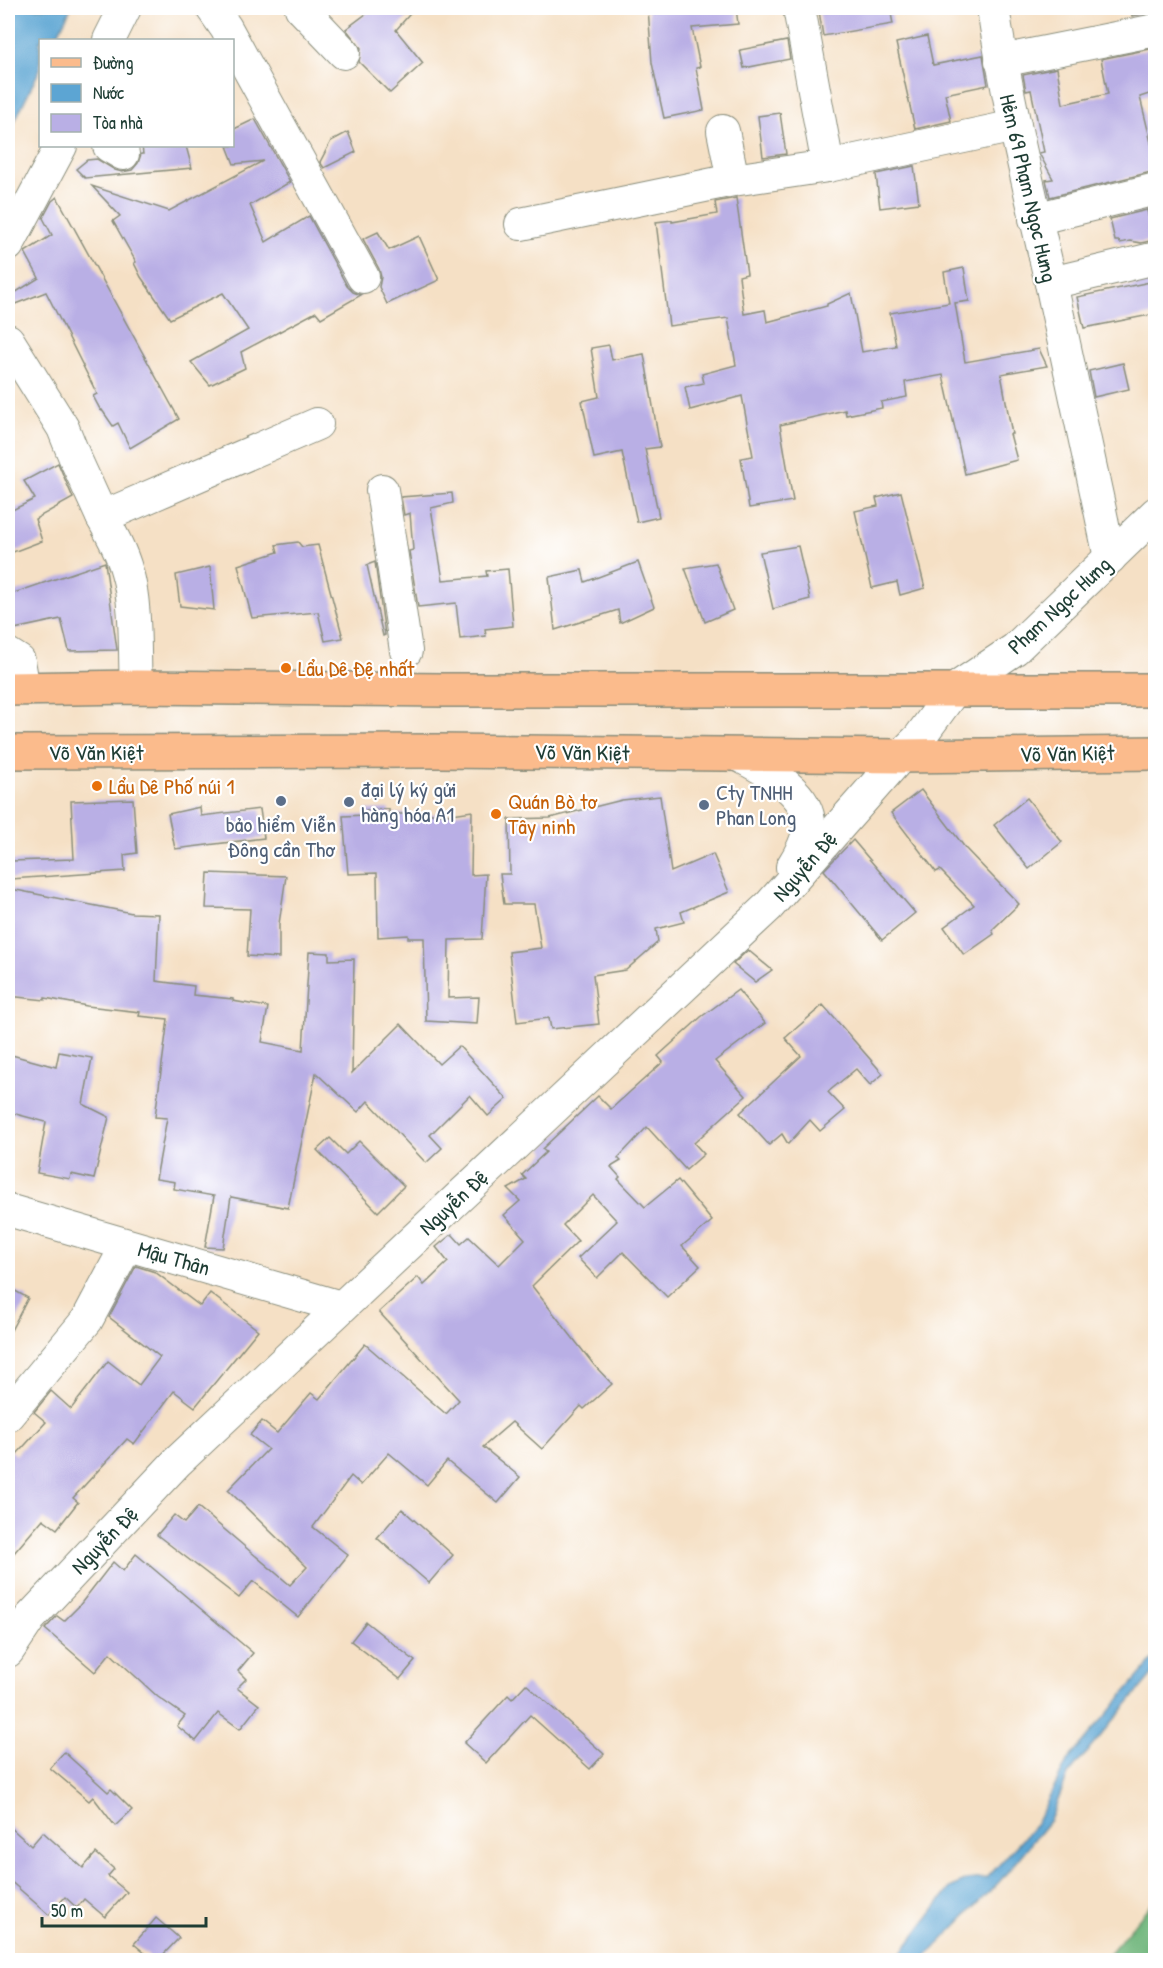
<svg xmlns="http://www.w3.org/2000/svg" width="1163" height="1968" font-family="'Patrick Hand',sans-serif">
<rect width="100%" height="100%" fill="#fff"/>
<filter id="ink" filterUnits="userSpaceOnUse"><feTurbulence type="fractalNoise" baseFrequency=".0167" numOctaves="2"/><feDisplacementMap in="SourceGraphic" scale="12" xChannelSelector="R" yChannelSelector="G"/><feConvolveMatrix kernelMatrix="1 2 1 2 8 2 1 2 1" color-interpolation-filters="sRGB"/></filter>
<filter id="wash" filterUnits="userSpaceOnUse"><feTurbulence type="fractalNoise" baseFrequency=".008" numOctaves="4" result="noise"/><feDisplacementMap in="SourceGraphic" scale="24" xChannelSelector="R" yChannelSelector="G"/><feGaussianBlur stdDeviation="1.35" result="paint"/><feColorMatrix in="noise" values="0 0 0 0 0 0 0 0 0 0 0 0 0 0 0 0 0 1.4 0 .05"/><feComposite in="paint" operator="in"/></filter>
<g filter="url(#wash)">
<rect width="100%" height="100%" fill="#f5e0c5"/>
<path fill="#6fb67c" stroke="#477a58" stroke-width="1.5" d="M1155,1899V1960H1104Z"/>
<g fill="#5ca5d3" stroke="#3e7184" stroke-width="1.5">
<path d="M8,8H71L55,40H40V69L8,135Z"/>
<path d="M1155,1657V1671L1068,1775L1050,1820L1000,1881L923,1960H896L950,1888L966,1880L987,1878L1036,1824L1068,1760Z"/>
</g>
<g id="blocks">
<g fill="#b9afe5">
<path d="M374,8H415L396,30L423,63L390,93L359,62L361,48L346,29Z"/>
<path d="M648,8H736L738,24L692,28L700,67L696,68L704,110L664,118L652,63Z"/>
<path d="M840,8H890L893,24L823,36L819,11Z"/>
<path d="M1130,8H1146L1148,13L1132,16Z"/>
<path d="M927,36L933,65L983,55L988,85L945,94L951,121L915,129L896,43Z"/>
<path d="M787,41L790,59L744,68L740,50Z"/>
<path d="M1155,48V92L1140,97L1155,159V171L1050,197L1046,180L1053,179L1040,155L1039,153L1044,152L1031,90L1026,91L1023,75L1057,68L1063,104L1108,94L1101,59Z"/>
<path d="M780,113L786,154L763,157L758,116Z"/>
<path d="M255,119L290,182L250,205L266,242L309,216L347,286L353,292L361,295L321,318L316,312L241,352L245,368L210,385L191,362L248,330L223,293L170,319L141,277L134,263L136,262L113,221L120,216L92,186L169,211L263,161L234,164L227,146H232V130Z"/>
<path d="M348,132L356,152L324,168L320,162L331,141Z"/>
<path d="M142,146H186L192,168L85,178L76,169L87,160L97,159L115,170L122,172L132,170L138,163L141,154H143Z"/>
<path d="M914,166L919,203L880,208L876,174Z"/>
<path d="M57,197L179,419L130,448L118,423L113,426L102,410L101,411L93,396L97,394L46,292L10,306L8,302V297L39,278L25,252L52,235L43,218L52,201Z"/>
<path d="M736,198L747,274L739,276L744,314L765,310L767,322L827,306V304L851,293L862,352L896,346L890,313L949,303L944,272L964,268L969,301L955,303L965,362L1039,349L1047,366L1001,374L1012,434H1010L1017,460L965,474L943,375L905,382L907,397L881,402L882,408L846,415L845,410L780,425L793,501L749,508L741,458L753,456L742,396L690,410L685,387L704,383L702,374L736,365L728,318L669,326L656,222L672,220V222L717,214L715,202Z"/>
<path d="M1147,210L1154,240L1141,243L1130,241L1120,243L1119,241H1115L1110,219Z"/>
<path d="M378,232L389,250L419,236L439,280L387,304L379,287L381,277L379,269L363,239Z"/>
<path d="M1155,281V314L1084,328L1077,297Z"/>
<path d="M609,345L612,360L644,354L660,447L645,449L659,517L637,522L622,452L594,458L582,401L599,397L591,348Z"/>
<path d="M1123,363L1129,389L1094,397L1089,371Z"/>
<path d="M58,463L73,498L35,519L42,541L8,554V512L35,499L24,481Z"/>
<path d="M901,492L925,588L900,595L897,582L872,588L855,511L878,506L876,498Z"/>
<path d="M452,493L453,503L431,508L443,580L487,576L486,571L508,569L513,626L485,629L486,636L460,639L456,603L418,607L409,551L413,550L410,513L404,515L401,497Z"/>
<path d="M298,542L302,547L318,545L343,638L325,641L318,612L252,618L238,565L278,552L276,545Z"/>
<path d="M798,546L810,599L773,609L760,552Z"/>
<path d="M105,562L117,650L69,651L61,619L14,629L8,604V595Z"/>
<path d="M375,562L385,635L383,636L367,565Z"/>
<path d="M638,562L654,607L620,623L618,610L555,630L549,577L582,570L585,582Z"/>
<path d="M716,563L733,610L705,622L685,568Z"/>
<path d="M210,567L214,610L180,606L176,575Z"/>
<path d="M921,790L966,849L1019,904L992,930L994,934L964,955L944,927L974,905L940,870L936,872L891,813Z"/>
<path d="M660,796L671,872L713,854L729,892L681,912L684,922L656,929L658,942L626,970L593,975L599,1024L551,1029L549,1018L517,1022L509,952L541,948L534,904H504L500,874H510L509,819L550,818L622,800Z"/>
<path d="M1027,798L1062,842L1029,869L994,825Z"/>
<path d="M133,799L137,853L124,855L125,871L11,879V861L74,859L71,801Z"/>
<path d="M200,807L201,816L260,809L264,838L175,849L168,814Z"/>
<path d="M389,809V814H452L472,811L471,875L486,874L482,939L449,940L448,998L479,997L477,1024L426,1021L424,938H408V935L378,937L377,873L348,874L343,816L366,815V810Z"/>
<path d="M853,840L915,913L882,940L824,870Z"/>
<path d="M208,873L286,876L279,924V958L247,956L250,909L206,908Z"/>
<path d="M11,889L132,913L159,914L156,981L194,986L193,995L233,999V1001L268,1007L262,1042L303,1050L309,952L329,953V960L354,959L352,1073L401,1024L439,1064L459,1046L507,1099L488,1116L470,1095L430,1135L442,1148L426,1163L368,1101L358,1112L316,1073L288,1208L231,1197L223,1248L205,1247L214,1196L174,1189L175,1182L156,1179L167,1118L155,1117L168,1019L139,1016L140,1012L87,1006L45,998V1000L8,996V909Z"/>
<path d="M748,950L772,970L755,982L733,964Z"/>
<path d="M738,990L765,1023L715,1061L746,1096L694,1143L704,1154L686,1170L647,1127L618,1158L621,1161L611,1167L620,1177L618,1179L645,1207L678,1180L712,1221L682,1246L700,1266L667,1297L623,1252L597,1278L578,1258L617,1221L593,1195L563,1225L578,1241L532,1286L594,1365L612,1384L584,1409L581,1406L542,1449L512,1422L483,1447L520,1477L498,1503L447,1461L427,1485L389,1453L361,1485L351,1476L313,1527L348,1555L298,1617L253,1581L239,1598L157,1535L174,1515L184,1523L198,1507L290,1585L307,1567L228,1490L268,1449L250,1435L262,1421L277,1433L311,1393L319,1399L365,1344L446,1414L459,1400L379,1312L418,1277L424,1285L448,1262L436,1247L452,1234L461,1244L469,1237L499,1265L525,1239L504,1215L520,1201L508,1189L526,1179L522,1175L546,1152L542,1149L598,1096L611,1109L663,1062L658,1056L701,1017Z"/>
<path d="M823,1005L883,1074L870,1085L856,1069L828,1092L845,1110L820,1131L810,1120L788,1144L782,1134L769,1145L740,1113L801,1056L785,1038Z"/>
<path d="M59,1052L92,1058L83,1104L109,1117L94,1179L71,1174L70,1179L37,1173L46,1122L8,1112V1054L56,1067Z"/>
<path d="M330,1138L346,1154L359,1141L404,1186L378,1212L317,1150Z"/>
<path d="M136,1266L155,1272L200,1306L210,1293L258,1330L195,1407L174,1391L134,1444L127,1439L73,1498L78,1502L57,1529L43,1519L8,1560V1448L16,1455L46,1422L34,1412L51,1391L71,1409L108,1361L139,1385L160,1357L109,1317Z"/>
<path d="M8,1287L28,1298L8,1336Z"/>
<path d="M402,1509L453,1555L429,1583L377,1538Z"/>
<path d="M136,1554L253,1653L238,1671L246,1679L237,1688L259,1705L240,1729L218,1713L196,1741L177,1726L185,1716L158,1697L110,1653L95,1672L45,1629L57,1616L64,1621L79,1606L113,1562L123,1571Z"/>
<path d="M366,1622L415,1661L400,1679L351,1641Z"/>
<path d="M526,1684L604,1754L590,1769L530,1715L486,1763L464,1743L508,1695L512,1699Z"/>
<path d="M64,1752L108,1792L111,1789L132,1810L115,1826L93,1797L89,1801L50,1768Z"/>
<path d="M8,1825L31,1846L43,1832L83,1868L96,1853L114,1869L108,1876L127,1892L105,1917L84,1899L77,1908L65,1897L49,1915L8,1879Z"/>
<path d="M156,1918L179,1938L158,1960H153L134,1944Z"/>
</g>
</g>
</g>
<g filter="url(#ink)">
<use href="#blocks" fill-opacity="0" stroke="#8a8e7c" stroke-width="1.5"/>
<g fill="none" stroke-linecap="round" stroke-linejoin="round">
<g stroke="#8a8e7c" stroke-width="34">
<g id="minor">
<path d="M212,8L226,28L363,277"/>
<path d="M301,8L344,53"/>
<path d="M799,8L828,166"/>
<path d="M993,8C1007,100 1030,191 1051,283C1071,374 1091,466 1110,558"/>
<path d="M109,40L125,8"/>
<path d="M1001,61L1156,30"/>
<path d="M723,131L733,180"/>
<path d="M109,146L123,154"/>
<path d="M1035,219L1156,189"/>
<path d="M521,224L733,180L828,166L1015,126"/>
<path d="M8,245L61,146"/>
<path d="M1051,283L1156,258"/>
<path d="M8,340L63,428L75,458L102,517"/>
<path d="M382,490L406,651"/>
<path d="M8,654L19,661L24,689"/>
<path d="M136,687C134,653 137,605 127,572C122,553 112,535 102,517L317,424"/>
<path d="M736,754C762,768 812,792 809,828C807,841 799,856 792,867"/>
<path d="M8,1210L341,1307"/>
<path d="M8,1415L87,1320L127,1245"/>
<path d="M8,1651L30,1618L177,1462L769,906L901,756L919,738L955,689L1015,649L1156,513"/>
</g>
</g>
<g stroke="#8a8e7c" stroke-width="36">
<g id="major">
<path d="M8,689L136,687L443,690H1156"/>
<path d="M8,752L437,751L901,756L1156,753"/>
</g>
</g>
<use href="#minor" stroke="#fff" stroke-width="32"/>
<use href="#major" stroke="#fbbb8c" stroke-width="33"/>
</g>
</g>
<g fill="#e8710a" stroke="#fff" stroke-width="2">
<circle cx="286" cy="668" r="6"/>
<circle cx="97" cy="786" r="6"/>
<circle cx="496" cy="814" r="6"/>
</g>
<g fill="#5c6f8a" stroke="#fff" stroke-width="2">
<circle cx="281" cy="801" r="6"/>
<circle cx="349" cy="802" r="6"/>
<circle cx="704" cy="805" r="6"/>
</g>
<g text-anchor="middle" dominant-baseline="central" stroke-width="4.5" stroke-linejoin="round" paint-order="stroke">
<g font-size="22" fill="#1f3d34" stroke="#fff">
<text transform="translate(1029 188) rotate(77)">Hẻm 69 Phạm Ngọc Hưng</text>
<text transform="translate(1059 605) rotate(-43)">Phạm Ngọc Hưng</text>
<text x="96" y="752">Võ Văn Kiệt</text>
<text transform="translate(582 752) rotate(1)">Võ Văn Kiệt</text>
<text transform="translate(1067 753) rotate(-1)">Võ Văn Kiệt</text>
<text transform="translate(804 866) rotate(-49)">Nguyễn Đệ</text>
<text transform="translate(453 1202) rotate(-43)">Nguyễn Đệ</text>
<text transform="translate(174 1258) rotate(16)">Mậu Thân</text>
<text transform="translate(104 1540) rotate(-46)">Nguyễn Đệ</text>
</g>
<g font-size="22" fill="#c56008" stroke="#fff" text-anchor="start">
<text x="298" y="668">Lẩu Dê Đệ nhất</text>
<text x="109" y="786">Lẩu Dê Phố núi 1</text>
<text x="508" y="801">Quán Bò tơ<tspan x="508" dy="25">Tây ninh</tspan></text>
</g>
<g font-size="22" fill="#4e5e75" stroke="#fff" text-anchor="start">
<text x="361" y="789">đại lý ký gửi<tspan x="361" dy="25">hàng hóa A1</tspan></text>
<text x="716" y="792">Cty TNHH<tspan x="716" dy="25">Phan Long</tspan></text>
<text x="281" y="824" text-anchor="middle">bảo hiểm Viễn<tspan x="281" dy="25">Đông cần Thơ</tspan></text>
</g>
</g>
<rect width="1163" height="1968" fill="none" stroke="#fff" stroke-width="30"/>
<rect x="39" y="39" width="195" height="108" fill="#ffffff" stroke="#a5b1ae" stroke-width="1.5"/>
<rect x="51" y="58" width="30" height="9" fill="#fbbb8c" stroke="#a5b1ae" stroke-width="1.5"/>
<text x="93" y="69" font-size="18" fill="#1f3d34">Đường</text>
<rect x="51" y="84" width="30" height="18" fill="#5ca5d3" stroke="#a5b1ae" stroke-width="1.5"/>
<text x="93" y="99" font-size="18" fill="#1f3d34">Nước</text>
<rect x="51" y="114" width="30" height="18" fill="#b9afe5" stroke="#a5b1ae" stroke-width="1.5"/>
<text x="93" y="129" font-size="18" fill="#1f3d34">Tòa nhà</text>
<path d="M42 1917v9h164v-9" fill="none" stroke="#1f3d34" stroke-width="3"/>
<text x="51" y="1917" font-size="18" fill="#1f3d34" stroke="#ffffff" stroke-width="4.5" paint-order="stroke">50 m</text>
</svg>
